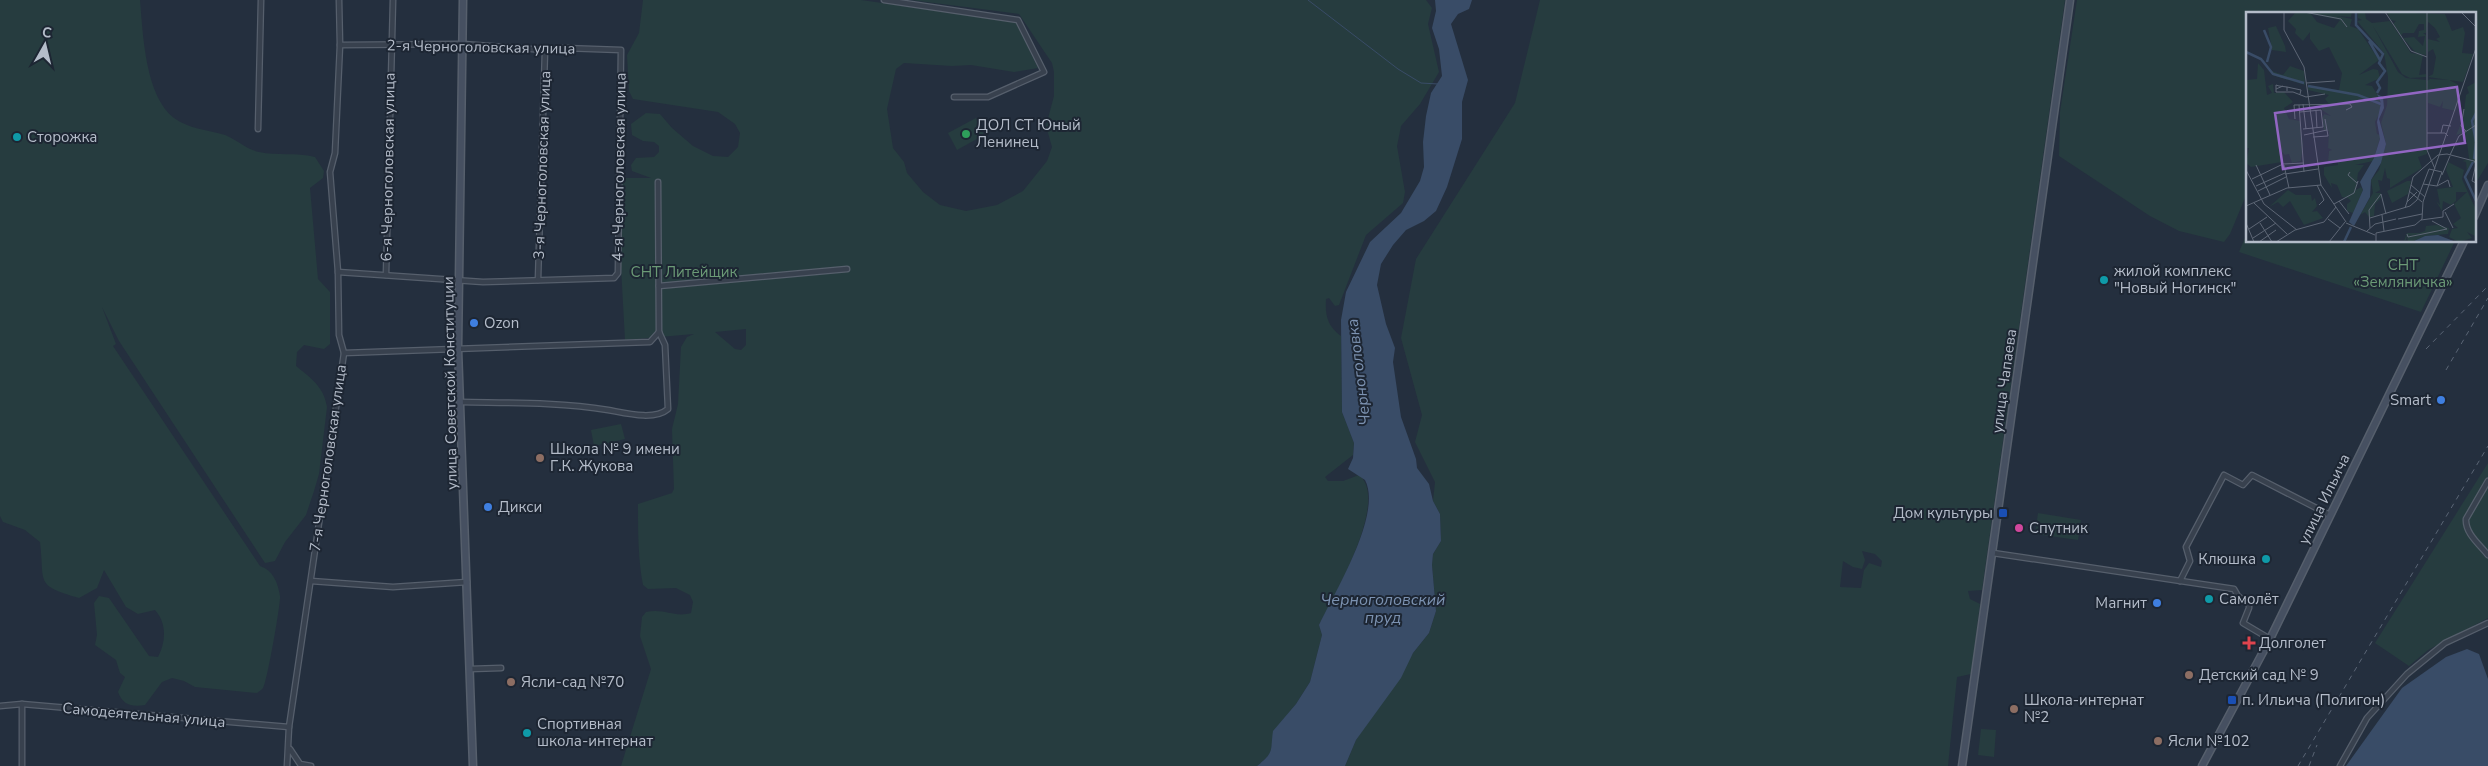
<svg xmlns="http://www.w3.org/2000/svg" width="2488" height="766" font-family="'Nunito Sans',sans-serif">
<rect width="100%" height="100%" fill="#242f3e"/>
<g fill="#263c3f" fill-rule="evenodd">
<path d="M0,0H140C143,34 145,96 174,118C189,129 208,130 225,135C236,139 247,150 259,152C277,156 296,152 315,157L324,171L323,178L310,188L318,279L330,292V344L324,349L304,345L297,352L296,366C311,378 324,387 327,407L319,474L314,491L306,515L285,542L275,561L265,563L119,341L102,307L116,344L113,346L260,566C273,570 278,583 280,596C281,602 267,683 263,688C262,690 259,691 257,693L195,687L184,681L172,678L162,682L145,705C131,707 123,705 118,692L125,677L120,673L116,660L95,645L97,635L94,603L99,596L109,598L149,656L158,657C166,642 167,623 155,610L138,614L126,607L104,570L97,588L79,598C34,585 45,583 40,542L25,530L3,522L0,516Z"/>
<path d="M643,0H861L1016,22L1038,68L1014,72L971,65L952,66L904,63L896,69L887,109L893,148L904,162L907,173L923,192L940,205L966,211L997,205L1023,191L1047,161L1052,147L1046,126L1054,96V72L1052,63L1019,14L911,0H1426L1432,8L1428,24L1439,72L1420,104L1401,126L1397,146L1405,192L1403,203L1366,235L1339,305L1335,306L1329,298L1326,299C1325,315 1327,326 1341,336L1342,412L1354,443L1353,455L1325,477L1328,481H1343L1359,475C1390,500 1334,596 1319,625L1322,635L1310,682L1296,704L1274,731C1270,751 1275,752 1257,766H621L651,669L640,636L642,617L646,612C665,608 674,618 691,613L693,602L690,595L676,588L648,589L643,585C638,559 638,531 638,504L672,493L674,489L672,429L678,404L681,347L687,337L694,334L625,340L621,267L620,178H651L632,171L631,165L636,158L654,157L659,152V146L654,142L643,141L632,135L631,124L646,113L660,114L672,128L693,146L713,156L728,157L738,147L740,133L735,124L718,112L633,99L629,91L627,55L639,33ZM746,329V345L741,350L735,349L715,332Z"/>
<path d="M1540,0H2065L1982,590L1968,591L1970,599L1980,604L1971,674L1957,677L1948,766H1345L1356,740L1413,653L1429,633L1436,611L1432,565L1433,554L1441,541L1440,514L1433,501L1435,482L1415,442L1422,415L1401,338L1416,259L1515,103ZM1862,551L1875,554L1882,561L1881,567L1869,563L1864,570L1861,588L1840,587L1843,561L1853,567L1862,569L1865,560Z"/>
<path d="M2077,0H2488V163L2474,186V14H2247V193L2230,234L2224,242L2179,231L2150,216L2059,156L2060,112Z"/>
<path d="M976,118L984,135L957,150L948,133Z"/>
<path d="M2247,233V241H2455L2421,312L2239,252Z"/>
<path d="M621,424L625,439L594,446L591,430Z"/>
<path d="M2488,463V618L2428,650L2409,666L2375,643Z"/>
<path d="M2038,513L2081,520L2078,540L2035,534Z"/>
<path d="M1981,729L1996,730L1994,757L1978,755Z"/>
</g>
<g fill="#394c67">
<path d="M1435,0H1472L1469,9L1458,14L1451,24L1468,80L1462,102V139L1447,187L1436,211L1424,221L1406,230L1393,245L1381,264L1377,285L1386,324L1395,348L1393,362L1401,417L1416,459L1417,468L1429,484L1433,501L1440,514L1441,541L1433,554L1432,565L1436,611L1429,633L1413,653L1401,678L1356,740L1345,766H1257C1275,752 1270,751 1273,731L1296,704L1310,682L1322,635L1319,625C1334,593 1383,514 1365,480L1348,469L1353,458L1354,443L1342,412L1341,320L1346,292L1370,242L1401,213L1420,181L1424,167L1423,142L1426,116L1431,93L1442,76L1439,49L1432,28L1436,11Z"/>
<path d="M2467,649L2479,654L2488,679V766H2346L2402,688L2446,657Z"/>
</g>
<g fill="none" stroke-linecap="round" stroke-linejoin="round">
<path stroke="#394c67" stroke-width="1" d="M1308,0L1398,69L1421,83L1438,84"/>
<g stroke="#565f6c" stroke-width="7">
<g id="street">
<path d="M884,0L1018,20L1044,72L988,97H954"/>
<path d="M258,129L261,0"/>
<path d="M338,272L483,282L614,278L618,273L621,50L564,48L545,50L463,44L340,45"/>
<path d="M386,275L393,0"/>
<path d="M538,280L545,50"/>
<path d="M659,286L847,269"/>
<path d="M344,353L650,342L659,332"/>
<path d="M461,402C510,403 559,402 608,410C625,413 654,421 668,409L665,345L659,332L658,182"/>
<path d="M2488,481L2466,519C2465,533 2479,544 2488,555"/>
<path d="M1993,553L2234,589L2238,596L2249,604V608L2243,623L2270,639"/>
<path d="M311,581L393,587L467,582"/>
<path d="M2180,581L2190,561L2186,547L2224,475L2243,485L2252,475L2330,515"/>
<path d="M470,669L501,668"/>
<path d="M22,704V766"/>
<path d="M0,706L22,704L289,727"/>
<path d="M290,749L300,764L311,766"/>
<path d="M287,766L289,727L344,353L339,335L338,272L330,172L335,153L340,45L339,0"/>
<path d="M2340,766L2367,718L2407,674L2445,643L2488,623"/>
</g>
</g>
<g stroke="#565f6c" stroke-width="9">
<g id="secondary">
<path d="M463,0L458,349L473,766"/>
<path d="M2474,217L2488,185"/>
<path d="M1962,766L2070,0"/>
<path d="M2202,766L2270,639L2464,241"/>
</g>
</g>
<use href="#street" stroke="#38414e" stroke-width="4.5"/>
<use href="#secondary" stroke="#465061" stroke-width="6"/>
<g stroke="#5a6575" stroke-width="1" stroke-dasharray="5 5" stroke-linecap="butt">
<path d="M2426,349L2488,286"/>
<path d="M2446,370L2488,298"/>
<path d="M2298,766L2488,446"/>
<path d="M2309,766L2317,745"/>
</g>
</g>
<circle fill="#2e9e5b" stroke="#1d2633" stroke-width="2" cx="966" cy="134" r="5"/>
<g fill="#0f9aa8" stroke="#1d2633" stroke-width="2">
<circle cx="17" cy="137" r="5"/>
<circle cx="2104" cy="280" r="5"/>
<circle cx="2266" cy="559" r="5"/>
<circle cx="2209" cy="599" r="5"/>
<circle cx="527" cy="733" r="5"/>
</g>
<g fill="#3f7fe0" stroke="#1d2633" stroke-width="2">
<circle cx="474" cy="323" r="5"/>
<circle cx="2441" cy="400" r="5"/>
<circle cx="488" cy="507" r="5"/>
<circle cx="2157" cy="603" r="5"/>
</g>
<g fill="#8d6e63" stroke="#1d2633" stroke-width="2">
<circle cx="540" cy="458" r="5"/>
<circle cx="2189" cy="675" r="5"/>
<circle cx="511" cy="682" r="5"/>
<circle cx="2014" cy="709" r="5"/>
<circle cx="2158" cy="741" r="5"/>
</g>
<g fill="#1a4fb4" stroke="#1d2633" stroke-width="2">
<rect x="1998" y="508" width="10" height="10" rx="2.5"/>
<rect x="2227" y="695" width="10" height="10" rx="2.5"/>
</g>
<circle fill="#d1479c" stroke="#1d2633" stroke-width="2" cx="2019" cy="528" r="5"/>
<path fill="#e0444e" stroke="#1d2633" stroke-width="2" d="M2246.5 635.5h5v5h5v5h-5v5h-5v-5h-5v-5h5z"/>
<g text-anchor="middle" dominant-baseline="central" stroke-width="4" stroke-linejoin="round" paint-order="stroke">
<g font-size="15" fill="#b4bcc9" stroke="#1d2633">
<text transform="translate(481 47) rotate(1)">2-я Черноголовская улица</text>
<text transform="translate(542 165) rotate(-88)">3-я Черноголовская улица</text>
<text transform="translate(388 167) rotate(-89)">6-я Черноголовская улица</text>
<text transform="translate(619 167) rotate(-89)">4-я Черноголовская улица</text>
<text transform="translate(2004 381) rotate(-82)">улица Чапаева</text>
<text transform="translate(450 383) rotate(-91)">улица Советской Конституции</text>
<text transform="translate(328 458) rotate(-82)">7-я Черноголовская улица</text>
<text transform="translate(2324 499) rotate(-64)">улица Ильича</text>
<text transform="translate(144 715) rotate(5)">Самодеятельная улица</text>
</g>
<g font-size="15" fill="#b4bcc9" stroke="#1d2633" text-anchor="start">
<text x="976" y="125">ДОЛ СТ Юный<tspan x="976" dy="17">Ленинец</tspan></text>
<text x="27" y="137">Сторожка</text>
<text x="2114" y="271">жилой комплекс<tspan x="2114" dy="17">"Новый Ногинск"</tspan></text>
<text x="484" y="323">Ozon</text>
<text x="2431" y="400" text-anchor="end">Smart</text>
<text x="550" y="449">Школа № 9 имени<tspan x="550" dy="17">Г.К. Жукова</tspan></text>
<text x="498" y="507">Дикси</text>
<text x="1993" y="513" text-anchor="end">Дом культуры</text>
<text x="2029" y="528">Спутник</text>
<text x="2256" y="559" text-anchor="end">Клюшка</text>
<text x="2219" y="599">Самолёт</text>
<text x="2147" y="603" text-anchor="end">Магнит</text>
<text x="2259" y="643">Долголет</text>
<text x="2199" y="675">Детский сад № 9</text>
<text x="521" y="682">Ясли-сад №70</text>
<text x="2024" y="700">Школа-интернат<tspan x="2024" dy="17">№2</tspan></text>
<text x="2242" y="700">п. Ильича (Полигон)</text>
<text x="537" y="724">Спортивная<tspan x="537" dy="17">школа-интернат</tspan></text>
<text x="2168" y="741">Ясли №102</text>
</g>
<g font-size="15" fill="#6b9a76" stroke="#1d2633">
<text x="2403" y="265">СНТ<tspan x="2403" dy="17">«Земляничка»</tspan></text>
<text x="684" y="272">СНТ Литейщик</text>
</g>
<g font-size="16" font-style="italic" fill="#7c92b1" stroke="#1d2633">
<text transform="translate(1359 372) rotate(-97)">Черноголовка</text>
<text x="1383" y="600">Черноголовский<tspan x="1383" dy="18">пруд</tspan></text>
</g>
</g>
<g transform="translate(2246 12)">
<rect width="230" height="230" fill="#242f3e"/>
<path d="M50,0H106L105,5L91,4L106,7L104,14L112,17L133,48L113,63L127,57L132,58L134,66L119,73L126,74L134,87V101L129,110L131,122L135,123L127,149L109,153H118L112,161L110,178L115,175L117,178L107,201L101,199V192L105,189L102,186L96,185L91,173L85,171L86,176L78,163V155L92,153V150H82L83,139L86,138L82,136L83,119H78L76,107L78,102L85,104L76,98V93L83,92L79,87L83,83L62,78V72L68,76L93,78L96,61L83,35L73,39L64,27V20L57,29L49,21L50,17L42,9ZM65,2L94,8L88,16L71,10ZM112,0H119L120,7L126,11L144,9L165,41L177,43L173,63L180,62V65L164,66L156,62L127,14L152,60L160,66L180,68L181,142L172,145L176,156L144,176V167L141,166L139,156L136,169L132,168L134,178L129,181H135V186L129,192L128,204L123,205L119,200L114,203L127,181L125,168L133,158L140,132L135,111L141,93L142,65L138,41L111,9L116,8L112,6ZM141,0L199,2L206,19L217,15L219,21L216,41L227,42L217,70L182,65L187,62L190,45L187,37L182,40V27L194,30L190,27L194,25L189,16L182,10L180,21H177L180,23V43L170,41L157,26L168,25L177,34L179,24L172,25L173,19L178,18V12H173L168,21H157L155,24L147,12L150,9L145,8ZM30,14L39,34L40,40L26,38L22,16ZM12,51L18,58L21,83L26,81L22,74L27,72L28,81L38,80L47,90L38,96L43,107L54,109L57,132L55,149L46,151L43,142L39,143L35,139L36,150L5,155L0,151L3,136H0V68L11,67ZM44,54L58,59L59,73L26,63V59L37,63ZM184,67L203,68L211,72L214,78L210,99L196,96L197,89L194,95L182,91L181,69ZM230,70V149L223,155L221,162L220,150L216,149L223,147L221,130L218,121L210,123L217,107L220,83L223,81L221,75ZM202,150L218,158L216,167L230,198L229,224L221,220L226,226L213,230L203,225L206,217L212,216L207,212L215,206L208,192L221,180H210V189L205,193L197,189L196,199L190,189L194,193L191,177L207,175L200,158ZM161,169H165L162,182L146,191L141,179ZM42,178L50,183H65L66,189L69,186L71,194L66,200L71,199L77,206L58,213L44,189L37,195L32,190L23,195ZM191,213L203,216L202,222L179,224L166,230H162L161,224L160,228L158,229L161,221H173L179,219L180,214Z" fill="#263c3f" fill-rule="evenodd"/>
<path d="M131,82L137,85L138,96L133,107L140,132L135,151L125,168L124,185L108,214L103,210L117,178L114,170L128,146L134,127L131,110L135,91ZM192,223L210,230H166L179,224Z" fill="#394c67"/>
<path fill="none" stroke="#394c67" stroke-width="2.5" d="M110,0V13L137,42L133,51L139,59L131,70L134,76L131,81M18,18L25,35L21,50M123,29L134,48M0,40L15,47L27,62L58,71M62,74L112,83L135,92M230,101L226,109L230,130M228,147L230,131M227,150L219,165L230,189M98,230L105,215"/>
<path fill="none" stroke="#5e6776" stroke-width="1" d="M38,0V18L58,55L75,173L100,210M58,0L95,7L101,15M139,0L165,39L181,45V138L189,157M215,0L230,15M181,1V45M60,71L89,69M37,74L30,77V73L33,74L41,75M30,77V80H47L60,85L79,82M41,79V75L55,78L54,82M57,92L60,117M53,93L58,160M218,97L215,114L220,119M70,99L71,116M54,100L75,98L77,115L57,117M49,107L48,93L104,92L106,95L100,98M181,121H199L202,124M195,121L197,113L205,114M58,123L81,118M67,125L82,124L79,107M204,143L213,124L230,113M230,152L226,169L230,171M10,153L24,183M38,153L43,176M0,158L18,192L51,218M104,160L102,163L111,171M39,162L72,157M196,163L204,144M6,167L37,152L58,151M71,173L78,188L73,193M165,173L179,185M10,174L39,161M191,174L202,168L204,175M12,179L40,165M163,179L176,190M135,182L140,202M93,189L103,202M161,190L167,165L192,143L201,142L228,149L230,152M8,191L41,222M88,192L108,181L112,169M0,194L41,176L75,173M159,196L161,190L171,180M199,200L207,216M136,203L138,219M124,206L164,194L171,188L183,157L196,160L191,174L177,172M82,207L94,216M152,207L176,202M175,208L197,205V199L208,192M0,211L8,230M14,211L26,230M100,211L129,223M124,216L123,198L135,182M3,217L21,205M121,219L129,212L150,207M161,222L162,225L201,217L186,209M7,226L30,211M13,230L30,218M30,230L49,218L78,210L90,195M83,230L99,210M130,230V221L169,213L176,207L177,190L230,36"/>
<path fill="#9266c3" fill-opacity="0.15" stroke="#9266c3" stroke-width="2.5" d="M211,75L219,131L37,157L29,101Z"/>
<rect width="230" height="230" fill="none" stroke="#b4bcc9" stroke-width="2.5"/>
</g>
<g transform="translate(45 45) rotate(8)" stroke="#1d2633" stroke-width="4" paint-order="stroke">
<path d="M0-4L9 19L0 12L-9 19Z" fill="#b4bcc9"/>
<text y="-8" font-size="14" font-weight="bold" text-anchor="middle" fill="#b4bcc9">С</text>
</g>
</svg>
